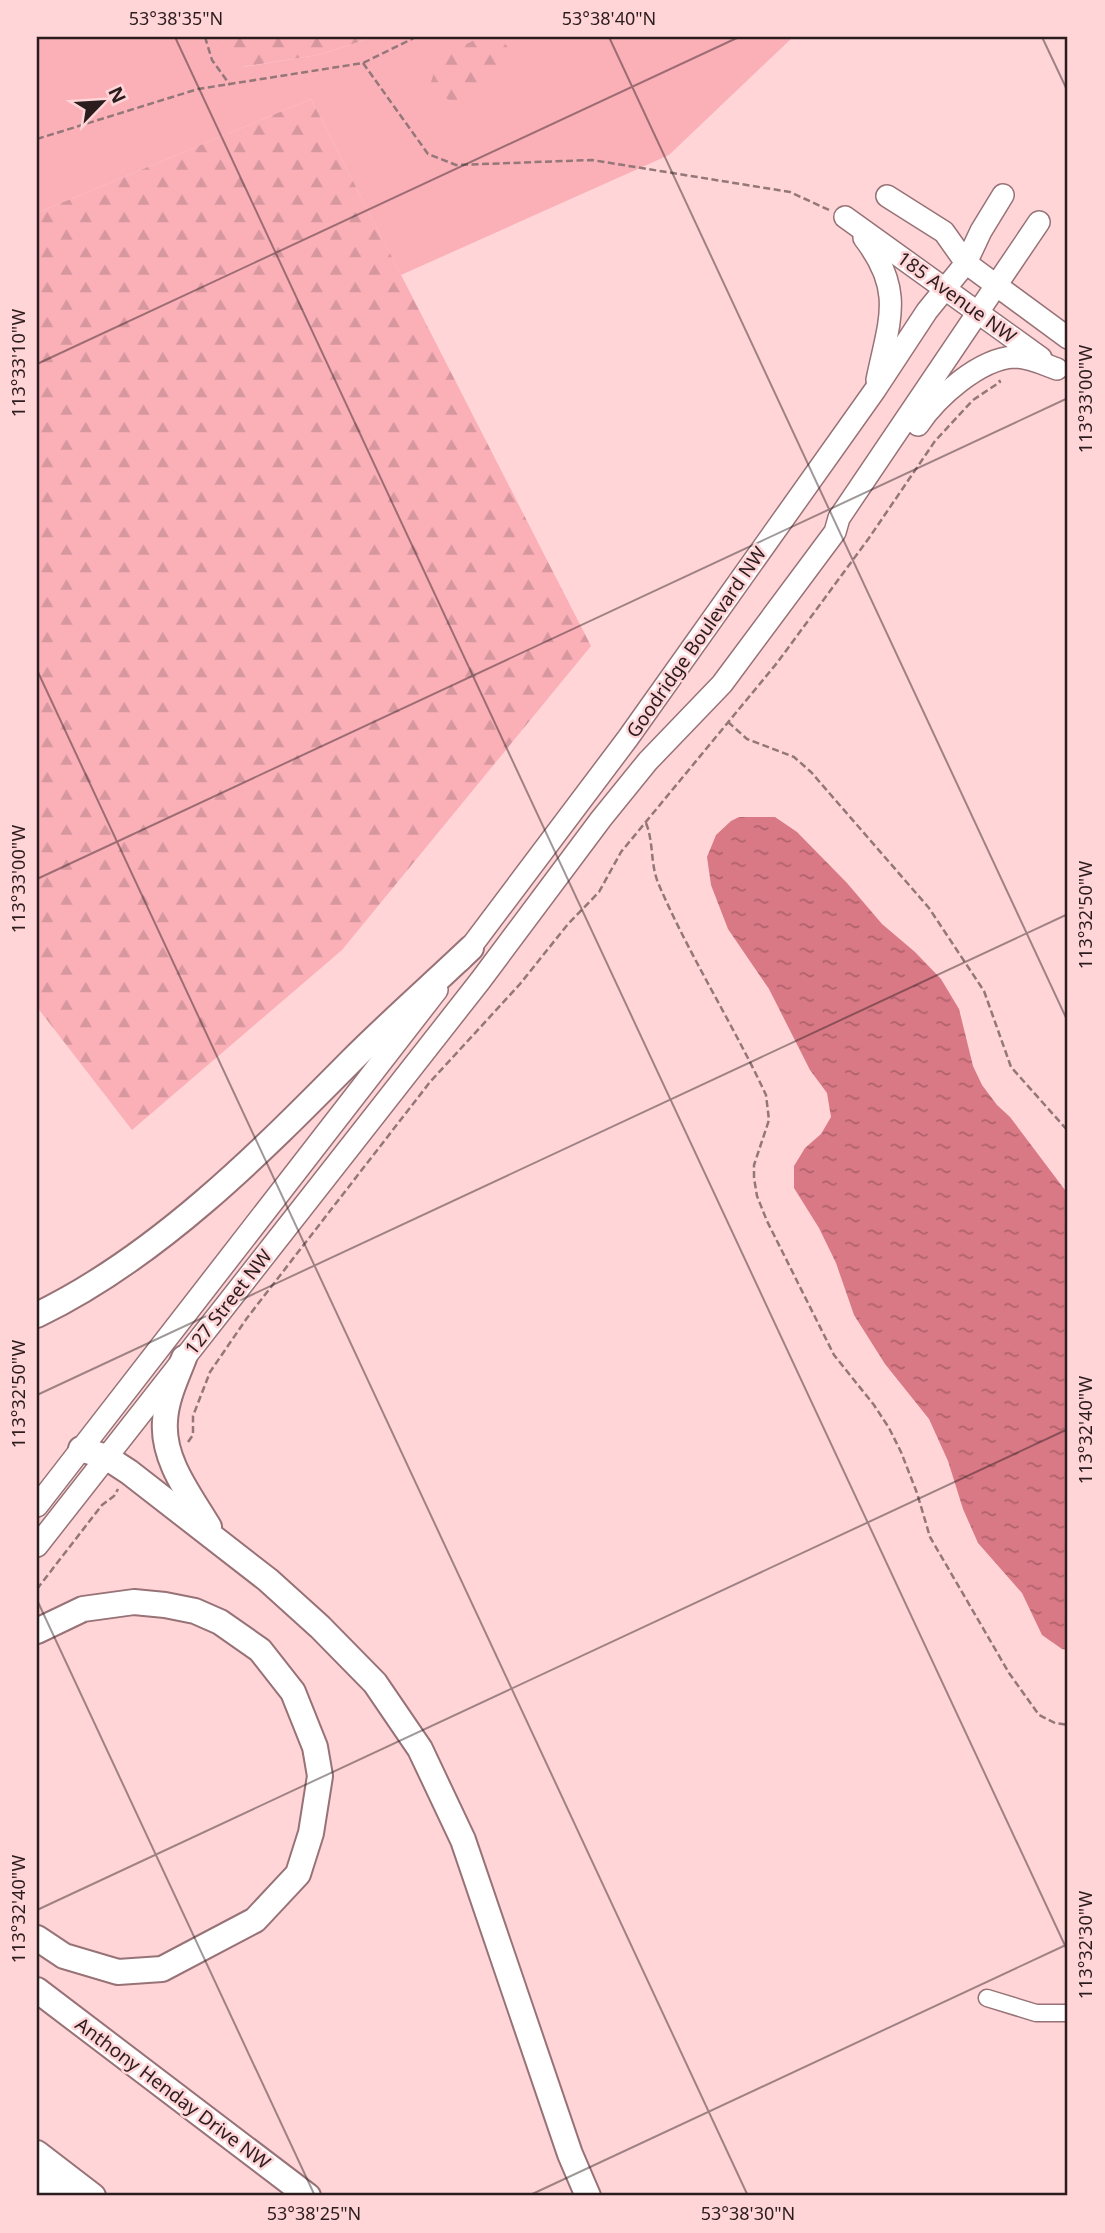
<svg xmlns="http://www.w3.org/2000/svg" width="1105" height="2233" font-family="'Noto Sans',sans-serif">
<defs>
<pattern id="forest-firs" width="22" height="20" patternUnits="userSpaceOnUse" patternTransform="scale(1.75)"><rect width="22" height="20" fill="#fbb0b8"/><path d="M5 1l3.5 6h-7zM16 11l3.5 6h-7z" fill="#d7979e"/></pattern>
<pattern id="water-ripples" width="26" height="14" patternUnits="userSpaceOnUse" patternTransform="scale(1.75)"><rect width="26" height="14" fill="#d97985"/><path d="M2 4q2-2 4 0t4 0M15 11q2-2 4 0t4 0" fill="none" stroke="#b0626c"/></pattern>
</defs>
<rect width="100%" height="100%" fill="#ffd5d8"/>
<path fill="#fbb0b8" d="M37,37H220L243,67L318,55L374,37H793L669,155L401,275L311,99L37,213Z"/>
<g fill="url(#forest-firs)">
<path d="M220,37H374L318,55L242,67Z"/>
<path d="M479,38L502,39L513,55L486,80L452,103L430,85L439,57Z"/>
<path d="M311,99L591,646L342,950L132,1130L37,1007V213Z"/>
</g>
<path fill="url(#water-ripples)" d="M739,817H775L797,832L847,883L882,924L915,952L941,979L959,1009L973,1066L982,1085L997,1105L1010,1117L1068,1194V1650L1062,1649L1042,1635L1022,1593L978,1543L963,1509L948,1461L929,1419L885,1364L854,1315L836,1263L819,1228L794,1188V1166L805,1148L821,1134L831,1117L827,1093L810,1070L769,989L728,929L711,885L707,857L716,835L731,821Z"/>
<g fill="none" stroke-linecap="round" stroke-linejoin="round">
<g stroke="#977276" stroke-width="19">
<path id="minor" d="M987,1998L1036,2013H1068"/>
</g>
<g stroke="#977276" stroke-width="24">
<g id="major">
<path d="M887,196L944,232L966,263L1068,338"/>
<path d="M845,217L1041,358"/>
<path d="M864,238C905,291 889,321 877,380"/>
<path d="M918,425C937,397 979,359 1014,357C1029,357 1043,364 1057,369"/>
<path d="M461,960L628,738L875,390L927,311L966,263L981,231L1003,195"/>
<path d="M37,1506L437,990"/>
<path d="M37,1546L480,981L601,819L648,761L722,684L835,532L839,518L1039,222"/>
</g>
</g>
<g stroke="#977276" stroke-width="28">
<g id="highway">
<path d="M37,1315C157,1257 258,1155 351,1061C390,1022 431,986 471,948"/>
<path d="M184,1358C176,1379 166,1399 165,1421C162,1460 190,1495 209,1527"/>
<path d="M81,1449L106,1457L129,1472L268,1580L320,1627L375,1683L420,1749L463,1840L570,2154L588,2196"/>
<path d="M37,1631L83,1609L134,1602L165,1605L195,1611L220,1622L260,1650L293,1692L315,1747L320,1776L311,1833L298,1874L255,1920L162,1969L118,1972L64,1956L37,1938"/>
<path d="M37,1990L308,2196"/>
<path d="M37,2153L93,2196"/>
<path d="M37,2178L62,2196"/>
</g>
</g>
<g stroke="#937779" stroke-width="2.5" stroke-dasharray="7 3.5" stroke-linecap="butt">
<path d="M205,37L212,60L230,85"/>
<path d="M363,63L428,154L456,165L592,160L790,192L829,210"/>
<path d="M37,139L198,89L363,63L416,37"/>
<path d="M728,722L747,739L794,757L811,772L929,908L984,991L1011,1067L1068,1131"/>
<path d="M646,823C654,843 650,865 659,885C690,957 733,1024 766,1095L769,1120L754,1165V1178L757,1196L767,1221L834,1355L874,1405L889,1428L901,1452L917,1493L930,1537L1009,1673L1039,1715L1055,1723L1068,1725"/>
<path d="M188,1442L193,1435V1416L210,1372L247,1318L430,1082L520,984L568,924L599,892L621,852L777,663L869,538L935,441L973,400L1000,382L999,380"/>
<path d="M37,1589L102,1505L114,1496L118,1489"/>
</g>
<use href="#minor" stroke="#fff" stroke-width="16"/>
<use href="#major" stroke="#fff" stroke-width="21"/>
<use href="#highway" stroke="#fff" stroke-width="24"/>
</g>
<path fill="none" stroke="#2b1c1e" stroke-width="2" stroke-opacity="0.45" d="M175,37L1068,1952M609,37L1068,1022M1042,37L1068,92M37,364L739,37M37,670L748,2196M37,879L1068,398M37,1395L1068,914M37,1600L315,2196M37,1910L1068,1429M528,2196L1068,1944"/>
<g text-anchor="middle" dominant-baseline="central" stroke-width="5" stroke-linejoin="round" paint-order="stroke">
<g font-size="19" fill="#2b1c1e" stroke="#ffd5d8">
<text transform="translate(957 297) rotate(36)">185 Avenue NW</text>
<text transform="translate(696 642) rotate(-55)">Goodridge Boulevard NW</text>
<text transform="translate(228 1302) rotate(-52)">127 Street NW</text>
<text transform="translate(173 2093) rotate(37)">Anthony Henday Drive NW</text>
</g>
</g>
<rect width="1105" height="2233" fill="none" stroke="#ffd5d8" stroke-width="77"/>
<g transform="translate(102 102) rotate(65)" stroke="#ffd5d8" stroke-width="5" paint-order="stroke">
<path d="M0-5L12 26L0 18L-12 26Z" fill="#2b1c1e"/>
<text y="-10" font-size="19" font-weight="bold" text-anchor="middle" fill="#2b1c1e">N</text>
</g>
<rect x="38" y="38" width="1028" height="2156" fill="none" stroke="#2b1c1e" stroke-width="2.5"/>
<g font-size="18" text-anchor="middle" fill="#2b1c1e">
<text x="176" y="25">53°38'35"N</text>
<text x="609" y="25">53°38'40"N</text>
<text transform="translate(19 363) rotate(-90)" y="6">113°33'10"W</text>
<text transform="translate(1086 399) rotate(-90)" y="6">113°33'00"W</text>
<text transform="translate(19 879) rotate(-90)" y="6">113°33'00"W</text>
<text transform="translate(1086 915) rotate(-90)" y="6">113°32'50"W</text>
<text transform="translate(19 1394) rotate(-90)" y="6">113°32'50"W</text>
<text transform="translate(1086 1430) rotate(-90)" y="6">113°32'40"W</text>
<text transform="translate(19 1909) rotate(-90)" y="6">113°32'40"W</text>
<text transform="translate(1086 1945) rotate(-90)" y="6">113°32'30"W</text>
<text x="314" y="2220">53°38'25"N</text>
<text x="748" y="2220">53°38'30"N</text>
</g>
</svg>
